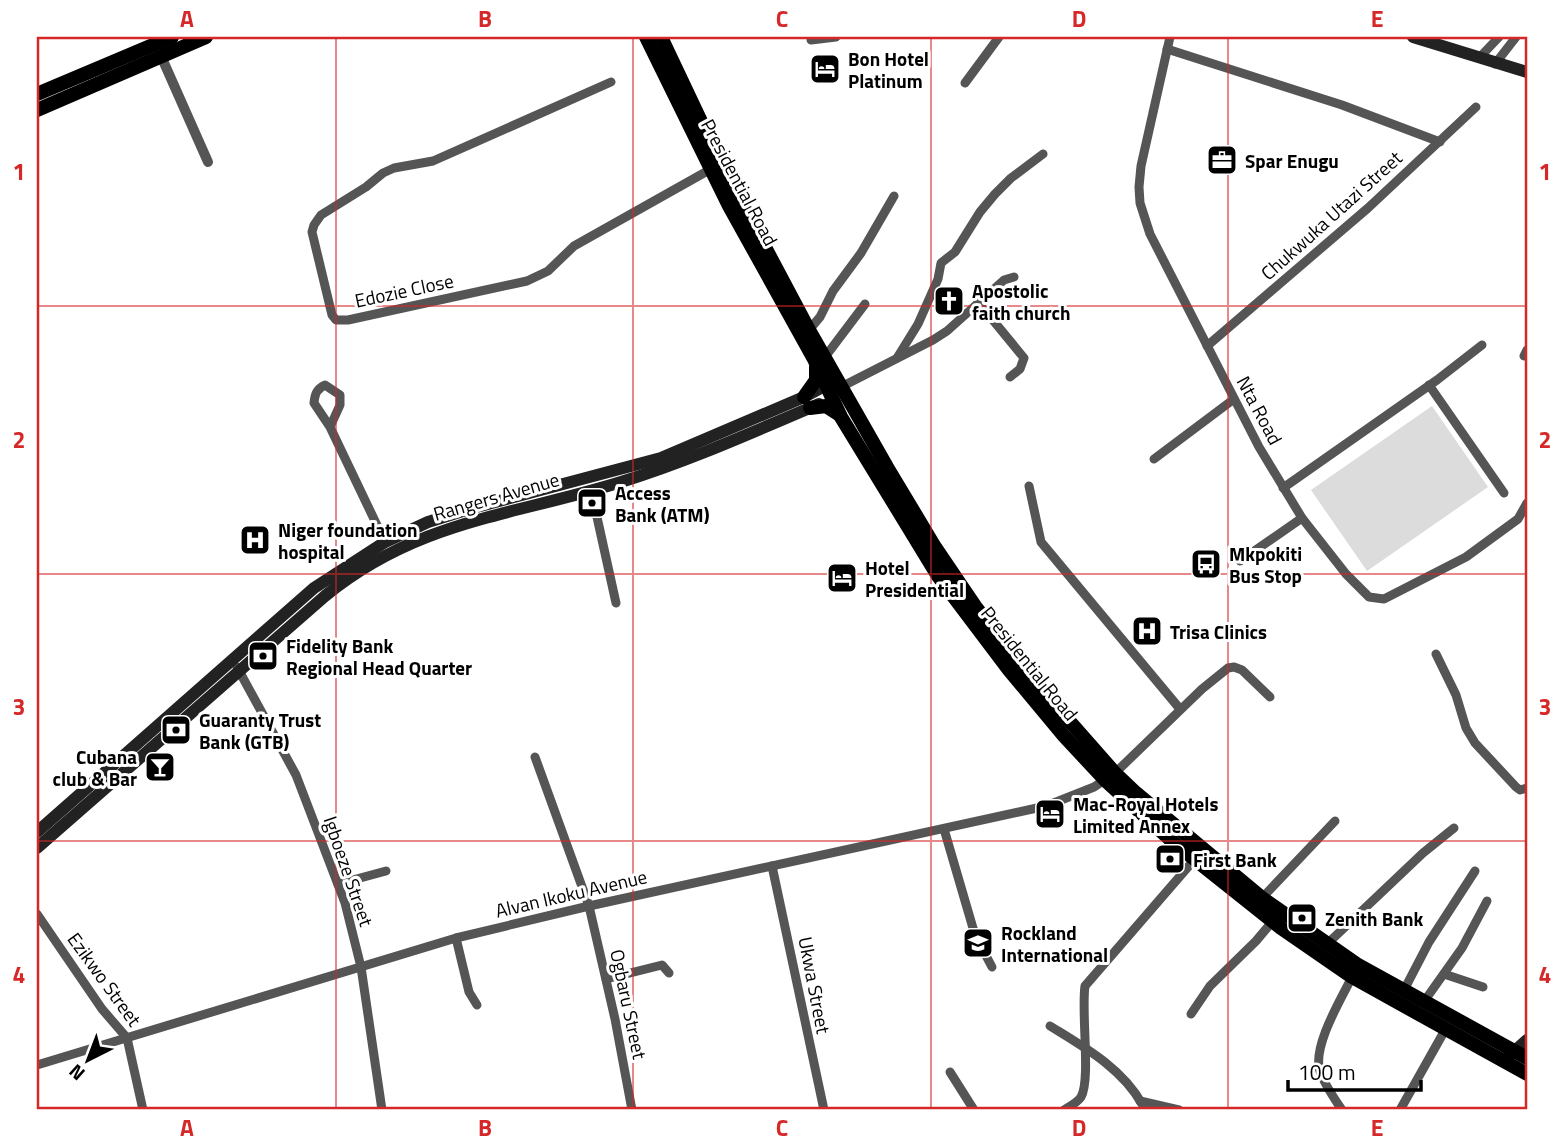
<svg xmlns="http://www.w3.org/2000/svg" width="1564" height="1147" font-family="'Titillium Web',sans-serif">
<rect width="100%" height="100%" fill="#fff"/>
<path fill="#dcdcdc" d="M1432,406L1488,487L1367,571L1311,490Z"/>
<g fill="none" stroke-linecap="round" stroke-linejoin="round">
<g stroke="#555" stroke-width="9">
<path d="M1170,37L1141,166L1139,187L1140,203L1150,234L1259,447L1302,518L1346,574L1369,597L1384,599L1466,557L1518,519L1527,503"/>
<path d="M811,40L836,37"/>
<path d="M1167,49L1342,105L1440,142"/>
<path d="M1479,58L1499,37"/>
<path d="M1495,64L1516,37"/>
<path d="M611,82L433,161L394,168L383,173L366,187L321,215L314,225L312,232L332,315L336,320H348L527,281L548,271L574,246L711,169"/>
<path d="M965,83L999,37"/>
<path d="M978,302L1024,358L1020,369L1010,377"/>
<path d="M809,330L820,317L833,291L861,253L894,196"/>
<path d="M1207,346L1368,208L1476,107"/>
<path d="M1524,356L1527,350"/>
<path d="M825,357L865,304"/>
<path d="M897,358L918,324L938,279L941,263L955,252L980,212L995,194L1011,178L1043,154"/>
<path d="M1429,385L1504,493"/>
<path d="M841,387L933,340L947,331L1004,280L1014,277"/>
<path d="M330,427L340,405V395L325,385C317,389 315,393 314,403L330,427L385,542"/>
<path d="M1154,459L1234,399"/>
<path d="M1029,486L1041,542L1180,709"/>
<path d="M1283,488L1437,380L1482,345"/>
<path d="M591,490L616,603"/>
<path d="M1240,561L1302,518"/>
<path d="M1436,654L1456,695L1466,728L1475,743L1516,787L1520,790L1527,788"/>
<path d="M237,667L296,775L345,903L361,967L382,1110"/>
<path d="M535,757L589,906L615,1019L632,1110"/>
<path d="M944,829L975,935L992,967"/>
<path d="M772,866L824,1110"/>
<path d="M338,884L386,871"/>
<path d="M1262,898L1335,821"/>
<path d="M37,914L102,1009L127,1038L143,1110"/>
<path d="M456,938L469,992L477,1005"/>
<path d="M1326,945L1423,853L1454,828"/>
<path d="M1444,974L1483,987"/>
<path d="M606,979L662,965L669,973"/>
<path d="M1403,992L1429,942L1475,871"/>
<path d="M1423,1003L1462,948L1487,901"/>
<path d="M1191,1014L1210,986L1256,941L1272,922"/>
<path d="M1050,1026C1084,1047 1122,1068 1142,1104"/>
<path d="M37,1065L456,938L589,906L1046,806L1094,787L1115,773L1202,689L1228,668L1234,667L1242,670L1270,697"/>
<path d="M950,1072L974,1110"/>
<path d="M1140,1101L1179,1110"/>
<path d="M1064,1110C1070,1106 1077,1103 1081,1097C1091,1080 1081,1012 1085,986L1194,860"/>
<path d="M1342,1110C1334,1098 1324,1084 1320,1071C1312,1047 1341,999 1352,977"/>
<path d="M1400,1110L1445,1030"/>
</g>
<path stroke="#555" stroke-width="10" d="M161,56L208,162"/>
<g stroke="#222" stroke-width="12">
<path d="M1413,37L1527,72"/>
<path d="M37,832L314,588L385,542L428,522L469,509L661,458L804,397L834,381"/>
<path d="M37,848L325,596C418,520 512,516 621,482C689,461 753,432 819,404"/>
<path d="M1509,1056L1527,1040"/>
</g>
<g stroke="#000" stroke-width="14">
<path d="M646,37L728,204L814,359L841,417L938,576L1009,670L1064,736L1105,780L1173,842L1281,928L1352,977L1527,1074"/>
<path d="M661,37L724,170L809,330L887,467L935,547L975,606L1042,690L1115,773L1136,793L1262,898L1358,965L1527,1058"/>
<path d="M37,94L172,37"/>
<path d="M37,110L206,37"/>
<path d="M804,397L816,380V367"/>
<path d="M810,408L826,406L840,415"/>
</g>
</g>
<path fill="none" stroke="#d62828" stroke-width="2" stroke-opacity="0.55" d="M336,37V1110M633,37V1110M931,37V1110M1228,37V1110M37,306H1527M37,574H1527M37,841H1527"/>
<defs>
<g id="hotel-square" transform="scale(1.575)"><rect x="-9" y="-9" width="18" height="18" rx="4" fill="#000" stroke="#fff"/><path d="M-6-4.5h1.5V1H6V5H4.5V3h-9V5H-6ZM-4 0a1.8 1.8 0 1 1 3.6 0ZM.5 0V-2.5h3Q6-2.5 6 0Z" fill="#fff"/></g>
<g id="office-square" transform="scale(1.575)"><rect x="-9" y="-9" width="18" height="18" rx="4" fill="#000" stroke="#fff"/><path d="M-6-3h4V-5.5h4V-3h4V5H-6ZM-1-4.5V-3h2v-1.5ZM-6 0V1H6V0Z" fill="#fff"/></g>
<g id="church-square" transform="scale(1.575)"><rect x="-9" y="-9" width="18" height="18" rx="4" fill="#000" stroke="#fff"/><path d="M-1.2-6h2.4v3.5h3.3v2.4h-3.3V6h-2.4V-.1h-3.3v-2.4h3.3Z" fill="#fff"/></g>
<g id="bank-square" transform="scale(1.575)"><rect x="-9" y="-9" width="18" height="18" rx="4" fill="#000" stroke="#fff"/><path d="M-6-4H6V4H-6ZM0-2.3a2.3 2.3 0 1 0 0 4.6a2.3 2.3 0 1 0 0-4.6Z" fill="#fff"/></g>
<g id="hospital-square" transform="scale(1.575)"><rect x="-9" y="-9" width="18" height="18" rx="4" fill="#000" stroke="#fff"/><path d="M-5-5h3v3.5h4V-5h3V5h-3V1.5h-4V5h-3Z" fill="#fff"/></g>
<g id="bus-square" transform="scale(1.575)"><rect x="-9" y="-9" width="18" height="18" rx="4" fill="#000" stroke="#fff"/><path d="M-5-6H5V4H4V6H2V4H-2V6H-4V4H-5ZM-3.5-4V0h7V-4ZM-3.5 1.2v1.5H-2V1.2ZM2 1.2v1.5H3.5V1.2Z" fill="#fff"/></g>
<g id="bar-square" transform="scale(1.575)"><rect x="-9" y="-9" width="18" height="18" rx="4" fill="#000" stroke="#fff"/><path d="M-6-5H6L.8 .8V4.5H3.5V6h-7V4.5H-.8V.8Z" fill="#fff"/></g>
<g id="university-square" transform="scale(1.575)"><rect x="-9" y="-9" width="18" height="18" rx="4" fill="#000" stroke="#fff"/><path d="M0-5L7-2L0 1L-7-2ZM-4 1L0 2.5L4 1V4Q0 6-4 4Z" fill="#fff"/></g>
</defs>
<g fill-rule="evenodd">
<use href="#hotel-square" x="825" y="69"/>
<use href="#office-square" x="1222" y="160"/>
<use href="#church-square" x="949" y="301"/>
<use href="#bank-square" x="592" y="503"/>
<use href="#hospital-square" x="255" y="540"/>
<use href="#bus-square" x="1206" y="564"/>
<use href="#hotel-square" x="842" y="578"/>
<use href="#hospital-square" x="1147" y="631"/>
<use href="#bank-square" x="263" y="656"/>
<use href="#bank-square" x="176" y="730"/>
<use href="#bar-square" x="160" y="767"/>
<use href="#hotel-square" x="1050" y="814"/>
<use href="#bank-square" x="1170" y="859"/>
<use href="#bank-square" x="1302" y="918"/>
<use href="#university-square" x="978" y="943"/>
</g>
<g text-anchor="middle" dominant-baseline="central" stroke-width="6" stroke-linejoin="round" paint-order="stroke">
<g font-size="19" font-weight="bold" fill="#000" stroke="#fff" text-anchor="start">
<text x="848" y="58">Bon Hotel<tspan x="848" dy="22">Platinum</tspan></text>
<text x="1245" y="160">Spar Enugu</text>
<text x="972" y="290">Apostolic<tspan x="972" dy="22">faith church</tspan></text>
<text x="615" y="492">Access<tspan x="615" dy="22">Bank (ATM)</tspan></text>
<text x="278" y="529">Niger foundation<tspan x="278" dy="22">hospital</tspan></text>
<text x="1229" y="553">Mkpokiti<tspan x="1229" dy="22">Bus Stop</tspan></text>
<text x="865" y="567">Hotel<tspan x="865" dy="22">Presidential</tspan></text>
<text x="1170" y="631">Trisa Clinics</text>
<text x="286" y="645">Fidelity Bank<tspan x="286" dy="22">Regional Head Quarter</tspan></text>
<text x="199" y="719">Guaranty Trust<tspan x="199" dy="22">Bank (GTB)</tspan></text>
<text x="137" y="756" text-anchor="end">Cubana<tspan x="137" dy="22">club &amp; Bar</tspan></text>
<text x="1073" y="803">Mac-Royal Hotels<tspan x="1073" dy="22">Limited Annex</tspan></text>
<text x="1193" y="859">First Bank</text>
<text x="1325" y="918">Zenith Bank</text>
<text x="1001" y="932">Rockland<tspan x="1001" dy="22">International</tspan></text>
</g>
<g font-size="19" fill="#000" stroke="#fff">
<text transform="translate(740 182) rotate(62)">Presidential Road</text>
<text transform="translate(1331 215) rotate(-42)">Chukwuka Utazi Street</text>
<text transform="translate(404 290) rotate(-12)">Edozie Close</text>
<text transform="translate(1260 410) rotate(62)">Nta Road</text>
<text transform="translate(496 496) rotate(-16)">Rangers Avenue</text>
<text transform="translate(1030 663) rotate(51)">Presidential Road</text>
<text transform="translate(349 871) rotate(71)">Igboeze Street</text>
<text transform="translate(571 893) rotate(-13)">Alvan Ikoku Avenue</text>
<text transform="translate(105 979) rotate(54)">Ezikwo Street</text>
<text transform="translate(815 985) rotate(79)">Ukwa Street</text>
<text transform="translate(629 1004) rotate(78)">Ogbaru Street</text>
</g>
</g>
<rect width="1564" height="1147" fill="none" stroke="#ffffff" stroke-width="77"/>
<g transform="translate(88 1060) rotate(222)" stroke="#ffffff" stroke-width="5" paint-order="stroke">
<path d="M0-5L12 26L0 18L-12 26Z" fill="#000000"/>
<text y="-10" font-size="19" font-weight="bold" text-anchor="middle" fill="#000000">N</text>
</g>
<path d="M1288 1080v10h133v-10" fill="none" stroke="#000000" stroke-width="3.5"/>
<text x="1298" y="1080" font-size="21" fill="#000000" stroke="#ffffff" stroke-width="5" paint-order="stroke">100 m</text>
<rect x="38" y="38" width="1488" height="1070" fill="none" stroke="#d62828" stroke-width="2.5"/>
<g font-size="23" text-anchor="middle" font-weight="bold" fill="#d62828">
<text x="187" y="27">A</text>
<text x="485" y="27">B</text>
<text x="782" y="27">C</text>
<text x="1079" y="27">D</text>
<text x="1377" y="27">E</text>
<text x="19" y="180">1</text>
<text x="1545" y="180">1</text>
<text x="19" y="448">2</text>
<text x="1545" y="448">2</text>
<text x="19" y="715">3</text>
<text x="1545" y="715">3</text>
<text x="19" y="983">4</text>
<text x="1545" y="983">4</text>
<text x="187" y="1136">A</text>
<text x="485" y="1136">B</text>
<text x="782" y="1136">C</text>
<text x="1079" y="1136">D</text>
<text x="1377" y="1136">E</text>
</g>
</svg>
